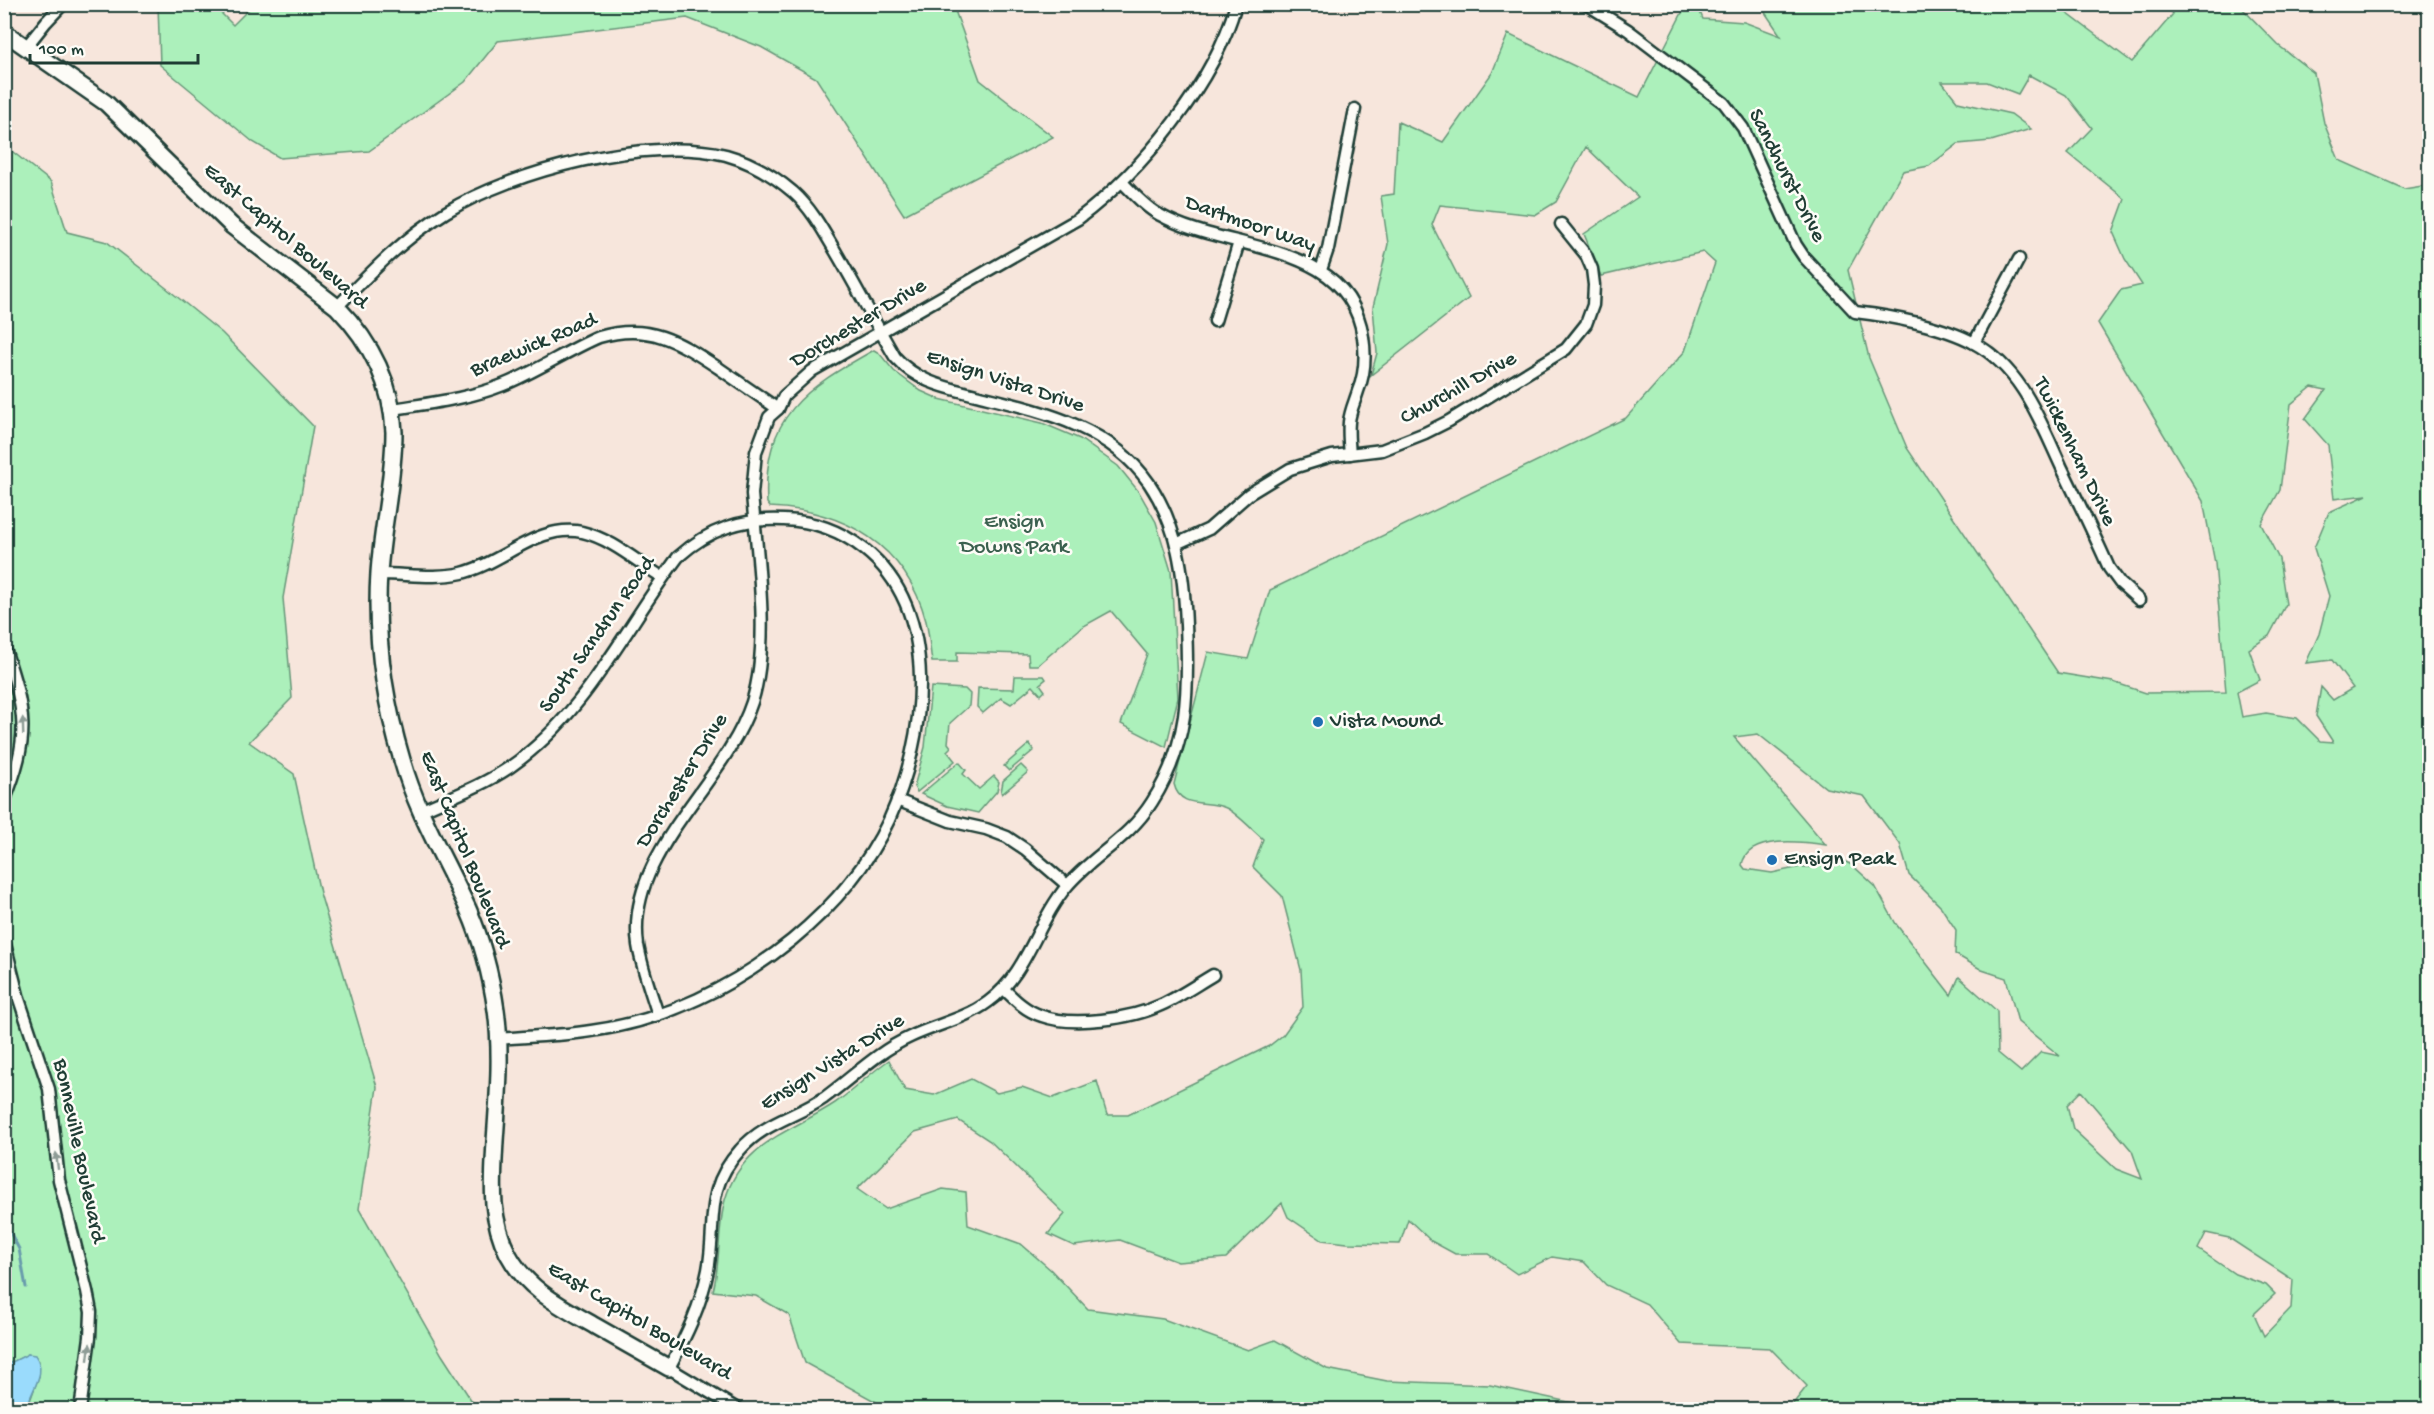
<svg xmlns="http://www.w3.org/2000/svg" width="2434" height="1414" font-family="'Gochi Hand',sans-serif">
<rect width="100%" height="100%" fill="#f7e6dc"/>
<filter id="ink" filterUnits="userSpaceOnUse"><feTurbulence type="fractalNoise" baseFrequency=".0167" numOctaves="2"/><feDisplacementMap in="SourceGraphic" scale="12" xChannelSelector="R" yChannelSelector="G"/><feConvolveMatrix kernelMatrix="1 2 1 2 8 2 1 2 1" color-interpolation-filters="sRGB"/></filter>
<g filter="url(#ink)">
<g fill="#acf0bb" stroke="#669678" stroke-width="1.5" fill-rule="evenodd">
<path d="M254,4L953,5L980,80L1053,137L904,215L816,78L761,47L687,18L498,41L465,82L369,151L280,158L253,142L160,65L158,5H213L233,25Z"/>
<path d="M1686,5H1697L1703,19L1744,22L1781,36L1760,5H2056L2132,62L2173,14L2167,5H2239L2278,45L2314,73L2324,123L2339,160L2404,189L2429,185V1409H1789L1807,1386L1770,1348L1681,1344L1647,1304L1606,1285L1584,1262L1552,1257L1517,1274L1488,1254H1455L1431,1241L1408,1219L1400,1244L1347,1243L1322,1240L1288,1217L1282,1203L1226,1258L1178,1262L1120,1240L1074,1246L1048,1234L1065,1214L990,1141L958,1120L915,1132L857,1189L886,1209L943,1189L966,1192L968,1225L1021,1244L1051,1270L1088,1309L1163,1319L1248,1350L1275,1340L1327,1369L1387,1381L1490,1385L1601,1409H889L805,1363L789,1315L756,1296L713,1291C721,1261 717,1230 725,1200C741,1143 791,1132 835,1103C854,1090 870,1073 889,1060L905,1090L934,1095L971,1079L997,1093L1022,1087L1053,1098L1097,1081L1107,1115H1128L1269,1046L1283,1035L1303,1007L1301,970L1282,896L1253,867L1263,839C1253,831 1237,813 1226,808C1207,799 1180,810 1174,784L1208,652L1248,659L1270,590L1626,418L1685,351L1715,263L1703,252L1601,276L1584,234L1638,197L1586,147L1556,202L1535,215L1440,205L1432,225L1469,298L1371,375L1377,353L1373,307L1388,244L1381,196L1394,194L1398,122L1443,142L1492,73L1508,34L1639,97ZM2029,75L2066,95L2092,128L2068,153L2125,199L2113,232L2125,259L2142,285L2121,290L2098,323L2203,501L2215,563L2226,692L2146,693L2113,682L2058,673L1907,448L1869,358L1848,270L1903,171L1929,166L1958,144L1991,141L2031,129L2011,114L1958,102L1942,82H1987L2018,94ZM2312,387L2326,390L2305,419L2328,445L2334,499L2367,495L2329,512L2314,548L2329,596L2319,634L2306,663L2332,660L2353,688L2333,700L2321,687L2316,716L2333,742L2320,741L2297,718L2266,713L2242,717L2237,692L2260,680L2249,649L2269,636L2286,604L2279,559L2261,524L2280,490L2291,404ZM1758,734L1826,788L1864,796L1900,844L1909,875L1941,907L1956,930L1955,954L1982,970L2006,978L2018,1022L2060,1056L2041,1052L2021,1072L1998,1053L1997,1011L1959,977L1951,995L1896,924L1875,886L1852,865L1833,856L1828,864L1814,867H1800L1772,873L1745,869L1742,865C1747,834 1805,842 1826,845L1734,737ZM2081,1091L2132,1151L2142,1179L2116,1169L2073,1129L2067,1105ZM2206,1233L2229,1238L2293,1280L2291,1308L2264,1336L2254,1314L2275,1294L2266,1285L2235,1274L2198,1249Z"/>
<path d="M4,145L51,182L67,232L107,242L165,287L222,333L313,426L283,598L292,698L249,742L294,774L320,893L377,1087L359,1209L442,1355L477,1409H27L39,1376V1361L28,1354L10,1363L5,1369Z"/>
<path d="M874,350L879,353L894,371L921,391L939,399L1042,423L1080,439L1118,466L1139,492L1156,522L1171,571L1178,698L1166,747L1121,724L1147,654L1111,611L1082,627L1038,665H1029L1028,654L957,652V662H932C930,648 929,634 926,621C906,545 844,510 770,507L767,503C762,416 806,388 874,350Z"/>
<path d="M1015,676H1044L1046,679L1040,684L1045,691L1041,695L1033,686L1011,704L1001,698L983,713L977,707L978,688L1014,689Z"/>
<path d="M931,687L965,689L970,694L969,706L950,723L948,743L951,747L947,751L955,761L917,792L914,787L925,747Z"/>
<path d="M1029,744L1034,750L1009,771L1004,766Z"/>
<path d="M959,762L966,770L963,774L979,789L994,776L999,782L997,791L978,813L947,806L921,794Z"/>
<path d="M1021,765L1028,772L1002,794L1001,792L1003,781Z"/>
</g>
<path fill="#9adbfc" stroke="#699cac" stroke-width="1.5" d="M28,1354L35,1355C49,1374 29,1391 27,1409H5V1369L10,1363Z"/>
<g fill="none" stroke-linecap="round" stroke-linejoin="round">
<path stroke="#699cac" stroke-width="3" d="M4,1221L19,1249L26,1287"/>
<g stroke="#1f3d34" stroke-width="15">
<g id="street">
<path d="M1586,4L1628,30L1724,103L1743,128L1796,245L1804,257L1855,312C1890,316 1943,326 1974,343C2022,369 2040,421 2062,468C2078,501 2094,534 2109,568L2120,583L2139,600"/>
<path d="M26,47L46,22L63,4"/>
<path d="M1122,182C1133,193 1146,208 1160,215C1227,253 1349,239 1363,337C1366,356 1365,374 1358,391C1355,401 1350,411 1349,422C1348,432 1349,444 1350,454"/>
<path d="M1321,270L1328,249L1355,109"/>
<path d="M337,307C371,272 404,238 446,212C515,170 647,136 726,155C751,162 773,175 793,192C812,209 824,232 837,254C857,288 875,323 895,357C917,382 945,387 976,395C1040,411 1109,425 1149,483C1178,526 1184,574 1186,625C1189,690 1189,744 1152,802C1128,840 1093,855 1067,886C1036,923 1028,973 988,1002C965,1019 935,1025 910,1037C877,1052 853,1077 824,1098C796,1117 763,1123 740,1150C703,1191 717,1222 708,1270C701,1306 686,1336 669,1368L739,1410"/>
<path d="M1215,321L1239,242"/>
<path d="M1974,343L2019,259"/>
<path d="M393,409C430,403 468,399 503,385C536,372 566,351 599,337C650,322 679,342 720,369C740,383 759,396 778,409"/>
<path d="M1176,544L1209,529L1249,494L1290,469L1332,456L1382,450L1425,433L1449,421L1566,349L1586,324L1593,305L1594,285L1592,269L1586,255L1561,224"/>
<path d="M379,574C407,574 435,579 462,573C503,563 538,523 582,532C612,539 637,562 662,577"/>
<path d="M4,646C26,713 31,735 4,802"/>
<path d="M897,800L950,821L986,829L1007,837L1025,849L1067,885"/>
<path d="M420,811C451,797 482,786 510,767C586,714 624,629 678,557C709,529 742,518 784,520C814,521 841,531 864,549C943,611 926,739 889,820C867,867 832,907 792,940C735,986 665,1021 591,1031C561,1036 530,1036 499,1039"/>
<path d="M4,940L19,999L49,1089L59,1180L87,1291L91,1312L90,1337L80,1410"/>
<path d="M1004,989C1015,1000 1026,1011 1042,1016C1072,1027 1131,1019 1161,1005C1179,997 1196,985 1213,975"/>
<path d="M658,1015C651,992 642,969 638,945C625,853 725,785 752,702C771,642 757,557 752,494L756,452L769,417L778,409L784,396L812,371L1078,219C1142,171 1215,82 1236,4"/>
</g>
</g>
<g stroke="#1f3d34" stroke-width="20">
<path id="secondary" d="M4,32L106,103L232,226L337,307C371,342 392,383 394,432C394,479 382,526 379,573C375,636 384,700 402,760C417,813 445,859 468,909C482,941 491,975 496,1010C502,1053 498,1097 495,1141C493,1181 489,1217 508,1254C527,1290 562,1307 595,1326C620,1340 644,1354 669,1368"/>
</g>
<use href="#street" stroke="#fdfcf7" stroke-width="10"/>
<use href="#secondary" stroke="#fdfcf7" stroke-width="15"/>
</g>
<defs><path id="oneway-solid" d="M-6-.8H1V-3.2L6.5 0L1 3.2V.8H-6Z" transform="scale(1.5)"/></defs>
<g fill="#8e9c96">
<use href="#oneway-solid" transform="translate(23 726) rotate(-92)"/>
<use href="#oneway-solid" transform="translate(57 1161) rotate(-97)"/>
<use href="#oneway-solid" transform="translate(89 1352) rotate(-83)"/>
</g>
</g>
<g fill="#1f6fb2" stroke="#fdfcf7" stroke-width="2">
<circle cx="1318" cy="722" r="6"/>
<circle cx="1772" cy="860" r="6"/>
</g>
<g text-anchor="middle" dominant-baseline="central" stroke-width="5" stroke-linejoin="round" paint-order="stroke">
<g font-size="22" fill="#1f3d34" stroke="#fdfcf7">
<text transform="translate(1786 176) rotate(63)">Sandhurst Drive</text>
<text transform="translate(1250 225) rotate(19)">Dartmoor Way</text>
<text transform="translate(285 237) rotate(41)">East Capitol Boulevard</text>
<text transform="translate(859 324) rotate(-31)">Dorchester Drive</text>
<text transform="translate(534 346) rotate(-23)">Braewick Road</text>
<text transform="translate(1005 382) rotate(18)">Ensign Vista Drive</text>
<text transform="translate(1459 389) rotate(-29)">Churchill Drive</text>
<text transform="translate(2074 452) rotate(64)">Twickenham Drive</text>
<text transform="translate(598 635) rotate(-55)">South Sandrun Road</text>
<text transform="translate(683 781) rotate(-58)">Dorchester Drive</text>
<text transform="translate(464 850) rotate(68)">East Capitol Boulevard</text>
<text transform="translate(833 1063) rotate(-32)">Ensign Vista Drive</text>
<text transform="translate(78 1151) rotate(78)">Bonneville Boulevard</text>
<text transform="translate(639 1322) rotate(31)">East Capitol Boulevard</text>
</g>
<g font-size="22" fill="#3b614f" stroke="#fdfcf7">
<text x="1014" y="523">Ensign<tspan x="1014" dy="25">Downs Park</tspan></text>
</g>
<g font-size="22" fill="#1f3d34" stroke="#fdfcf7" text-anchor="start">
<text x="1330" y="722">Vista Mound</text>
<text x="1784" y="860">Ensign Peak</text>
</g>
</g>
<rect width="2434" height="1414" fill="none" stroke="#fdfcf7" stroke-width="24"/>
<rect x="12" y="12" width="2410" height="1390" fill="none" stroke="#1f3d34" stroke-width="2" filter="url(#ink)"/>
<path d="M30 54v9h168v-9" fill="none" stroke="#1f3d34" stroke-width="3"/>
<text x="39" y="54" font-size="18" fill="#1f3d34" stroke="#fdfcf7" stroke-width="4.5" paint-order="stroke">100 m</text>
</svg>
